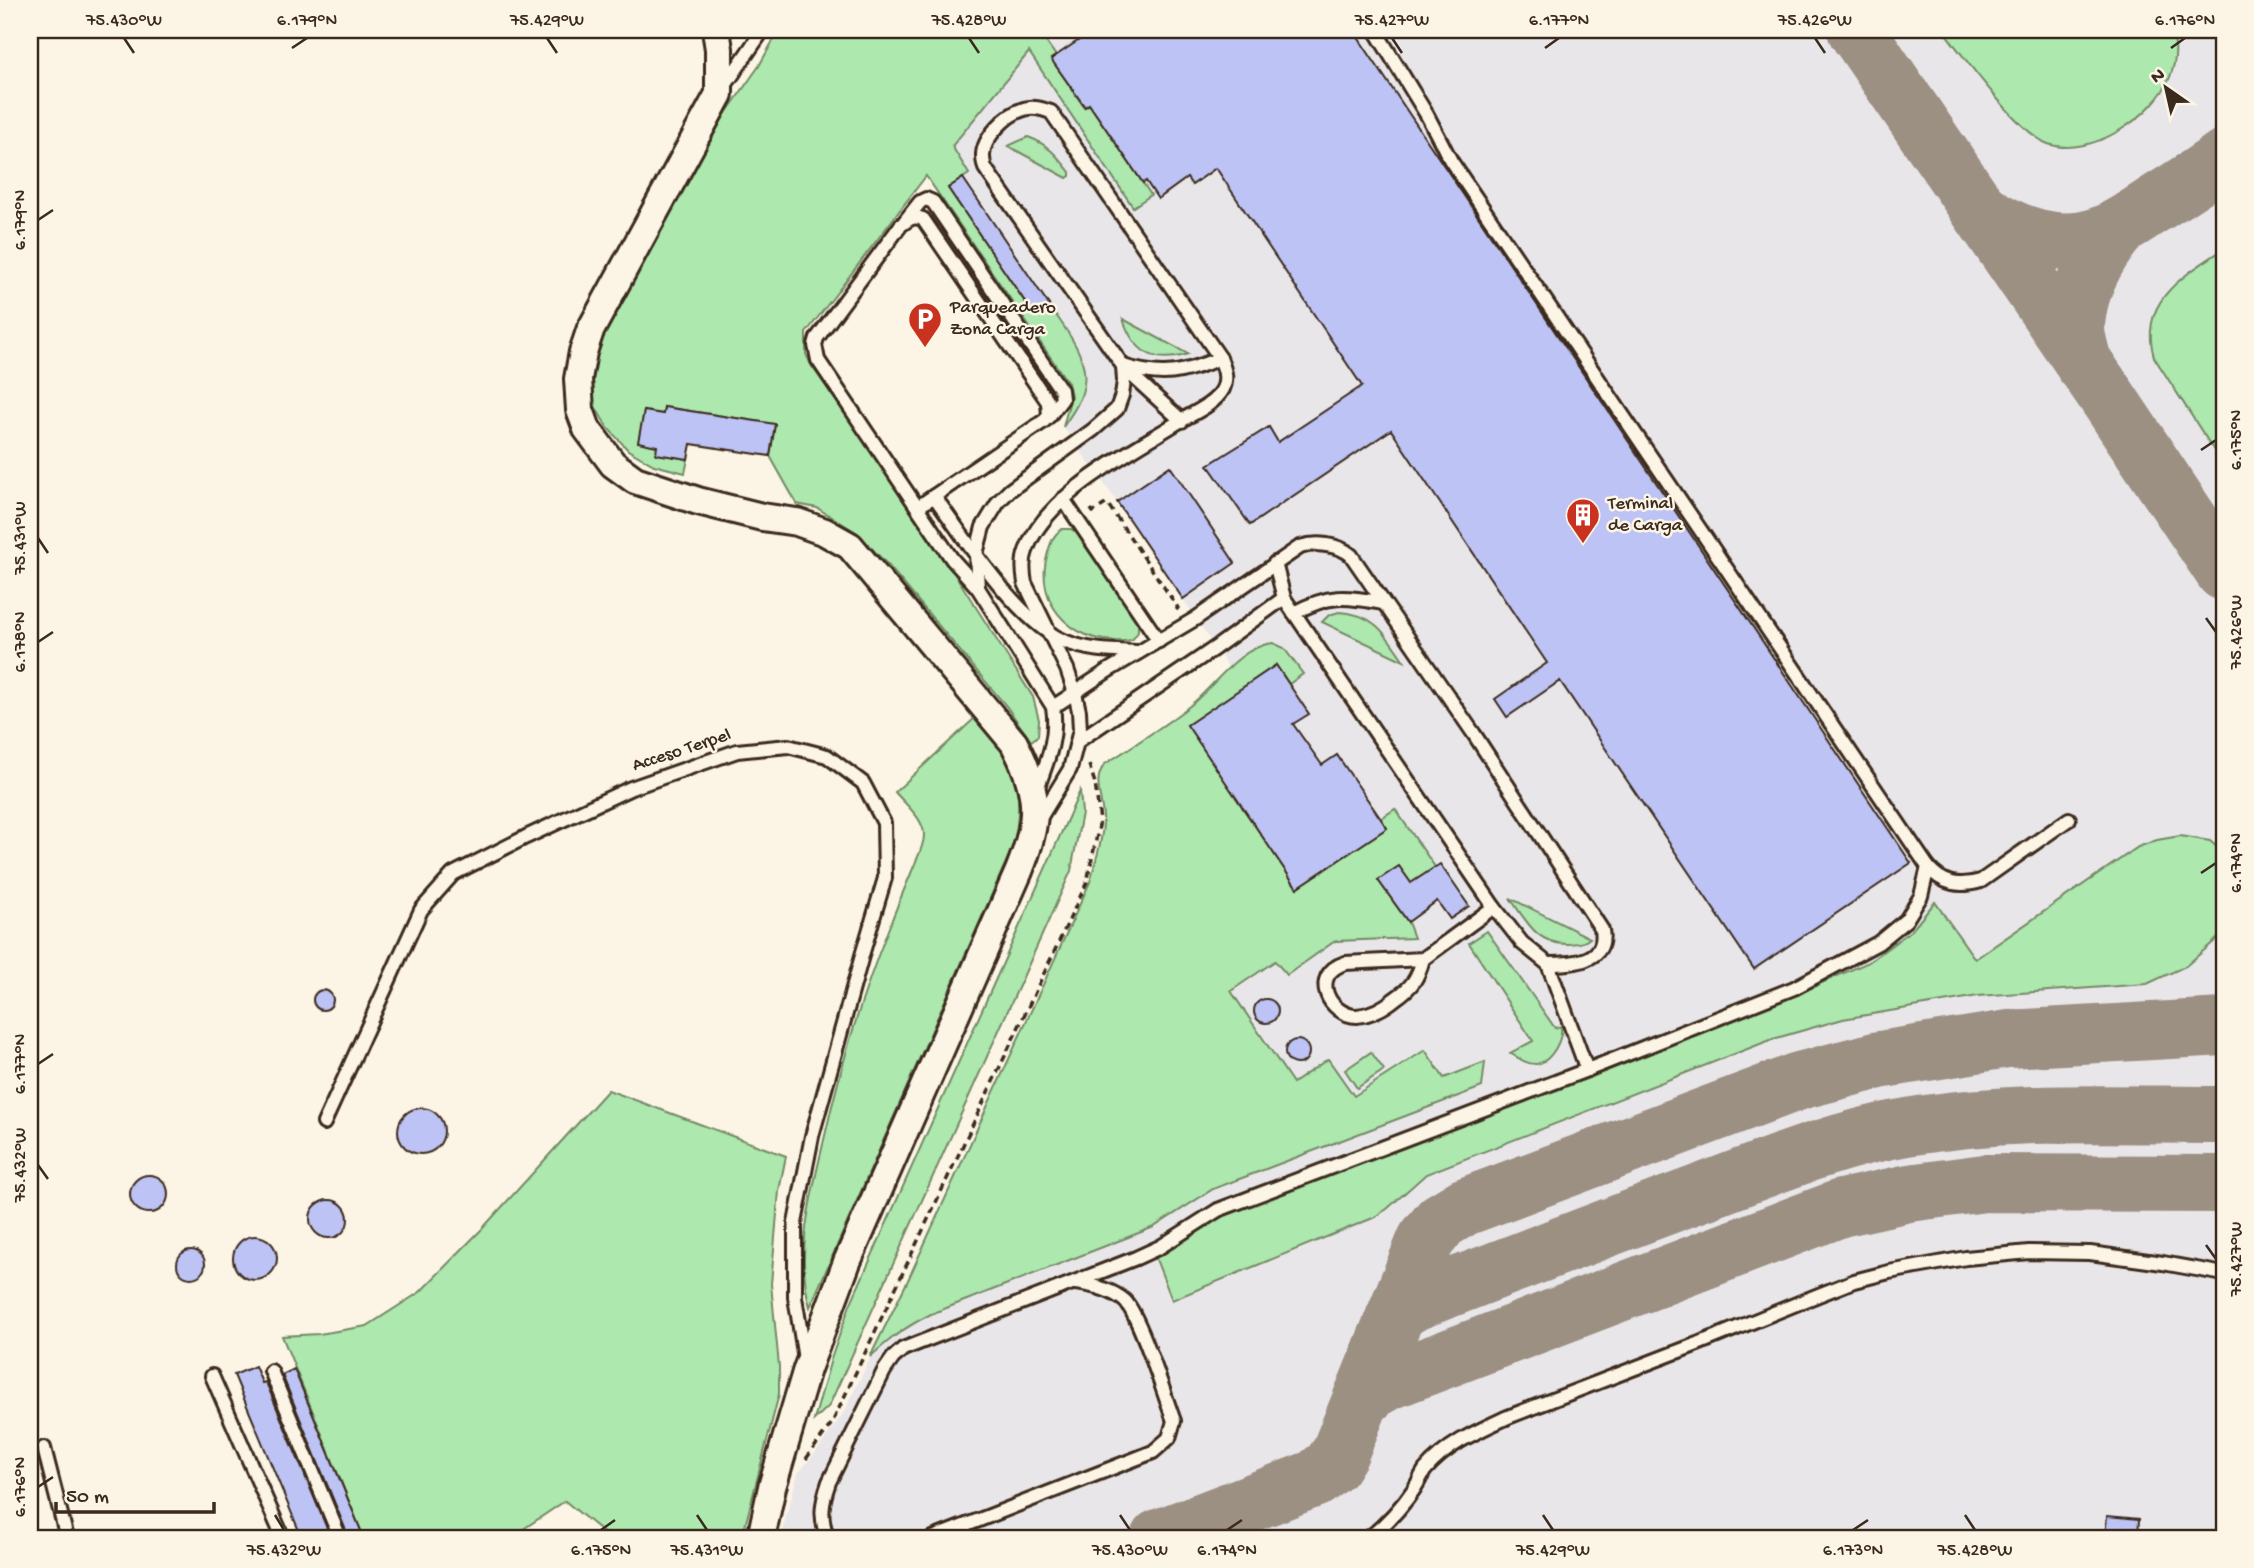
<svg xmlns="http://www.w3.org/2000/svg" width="2254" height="1568" font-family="'Gochi Hand',sans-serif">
<rect width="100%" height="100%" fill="#fcf5e5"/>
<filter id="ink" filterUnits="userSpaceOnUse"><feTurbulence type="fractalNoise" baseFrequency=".0143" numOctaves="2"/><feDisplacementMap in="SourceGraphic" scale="14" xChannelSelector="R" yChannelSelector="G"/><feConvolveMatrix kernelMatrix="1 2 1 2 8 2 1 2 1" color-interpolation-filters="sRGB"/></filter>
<g filter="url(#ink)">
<path fill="#e9e6ea" d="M1046,30H2224V1538H780L798,1473L816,1452L844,1412L908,1280L1190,959L1248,816L1242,807V688L1183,599L1235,563L1171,466L1117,502L1063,427L1083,393L1054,362L926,176Z"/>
<g fill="#ade8ae" stroke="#748966" stroke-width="2">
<path d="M779,30H1051L1042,36L1056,56L1052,60L1084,107L1089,104L1151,195L1133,207L1029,52L952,146L969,174L948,188L1034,315L1049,305C1066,330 1093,361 1082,393C1079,405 1070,416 1063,427L1071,396L1068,383L926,176L806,333V354L811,365L916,513L1033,697L1039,720L1038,736L1031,741L1007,707L887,564L856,532L817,508L797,504L770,456L775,424L664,407L663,414L644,412L639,442L657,446L656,454L688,459L685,473L654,465L628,450L607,427L592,401L589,388L593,348L705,143L759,66Z"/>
<path d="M1943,30H2172C2177,45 2176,62 2170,77C2155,116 2090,159 2048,144C2019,133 1963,56 1943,30Z"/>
<path d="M1028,137C1048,144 1058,157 1070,172V176L1067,178L1008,146Z"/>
<path d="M2224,249V466L2154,357C2138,301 2183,276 2224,249Z"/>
<path d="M1123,319L1188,354C1154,365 1134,352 1123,319Z"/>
<path d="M1062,529H1071L1080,535L1138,623V632L1132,640C1079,649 1031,607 1048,552C1051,542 1053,535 1062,529Z"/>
<path d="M1339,612C1375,614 1385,633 1404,661L1322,622L1329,615Z"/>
<path d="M1273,643L1284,648L1303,674L1289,684L1276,665L1242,807L1297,887L1387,828L1380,819L1395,809L1435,867L1411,883L1399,866L1378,880L1408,922L1414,938L1335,941L1287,975L1275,961L1231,991L1293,1083L1328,1059L1354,1096L1425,1050L1444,1078L1485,1062L1482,1087L1213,1189L1154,1227L931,1314C904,1328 892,1337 870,1357L908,1280L1090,882C1095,863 1104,836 1103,817C1102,798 1092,779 1105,764C1133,746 1161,728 1187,708C1213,689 1237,647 1273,643Z"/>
<path d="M976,717C987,731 1006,751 1012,767C1021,791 1019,819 1014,844L810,1307C795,1253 811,1197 823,1144C839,1073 859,1003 886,935C894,914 903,892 912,871C916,860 924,847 924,835C924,819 905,804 895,792Z"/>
<path d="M1080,791L1082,813L1071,871L829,1406L814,1420L831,1359L850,1305Z"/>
<path d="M2180,836L2210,841L2224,853V928L2217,939L2186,966L2147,984L1978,996L1843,1019L1773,1039L1426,1174L1387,1209L1373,1218L1172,1300L1154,1254L1216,1217L1781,1001L1869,962L1912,930L1935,902L1975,959L2138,847L2157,840Z"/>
<path d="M1510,898L1590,938C1583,944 1577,943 1569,944C1537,945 1527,922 1510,898Z"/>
<path d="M1487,931L1555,1028L1561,1026C1563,1039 1552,1061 1537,1064C1528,1065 1518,1058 1510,1053L1533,1041L1469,943Z"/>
<path d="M1371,1052L1384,1070L1357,1088L1345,1070Z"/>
<path d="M608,1090L786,1156L779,1191L771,1284L779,1366V1394L742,1538H610L565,1501L510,1538H364L282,1336L319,1334L367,1326L420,1292L482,1229Z"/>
</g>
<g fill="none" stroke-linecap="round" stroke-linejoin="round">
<g stroke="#9c9082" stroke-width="58">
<path d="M1856,30L2108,398L2224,572"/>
<path d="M1980,210C2014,235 2059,251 2101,235C2120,228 2136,216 2152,206C2177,190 2201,175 2224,158"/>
<path d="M2083,363C2081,353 2077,341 2076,331C2076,290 2095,256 2121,226"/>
<path d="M1394,1319L1399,1311L1414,1302C1511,1265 1608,1227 1706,1191C1772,1166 1837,1139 1907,1127C2011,1109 2119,1115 2224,1115"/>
<path d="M1363,1399L1373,1390L1389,1381L1841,1208L1909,1193L1985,1183L2224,1184"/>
<path d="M1159,1538L1316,1478L1332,1465L1340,1452L1426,1240L1441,1221L1464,1207L1799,1081L1879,1060L2008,1039L2224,1027"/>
</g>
</g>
<g fill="#bdc3f4" stroke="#3b2a1e" stroke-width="2">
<path d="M1094,30H1353L1911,863L1754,969L1560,681L1507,717L1495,699L1547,663L1391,430L1250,525L1208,465L1269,427L1278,442L1362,386L1216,168L1192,185L1187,178L1158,199L1146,181L1143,183L1089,104L1085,107L1051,59Z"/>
<path d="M963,178L1049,305L1034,315L948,188Z"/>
<path d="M664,407L775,424L770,456L691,444L688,459L656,454L657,446L638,442L644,411L663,414Z"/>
<path d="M1170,466L1235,563L1183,599L1117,502Z"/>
<path d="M1276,665L1309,714L1293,724L1322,765L1337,755L1387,828L1297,888L1187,725Z"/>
<path d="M1440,864L1469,906L1450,919L1437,901L1408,922L1378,880L1399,866L1411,883Z"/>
<circle cx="323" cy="1000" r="10"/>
<circle cx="1266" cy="1011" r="12"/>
<circle cx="1297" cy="1052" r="12"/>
<circle cx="421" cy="1131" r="23"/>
<circle cx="149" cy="1194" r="19"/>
<circle cx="329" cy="1219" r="19"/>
<circle cx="255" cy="1258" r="22"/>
<circle cx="191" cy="1264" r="14"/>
<path d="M255,1366L262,1383L266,1382L331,1538H302L234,1375Z"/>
<path d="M294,1369L364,1538H349L282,1375Z"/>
<path d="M2107,1516L2139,1519L2138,1538H2105Z"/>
</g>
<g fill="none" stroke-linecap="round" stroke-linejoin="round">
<g stroke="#3b2a1e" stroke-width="18">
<g id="service">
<path d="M1375,30L1427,115L1451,161L1928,867"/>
<path d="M724,87L763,30"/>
<path d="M905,221L920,202L926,199L933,202L1061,390L1062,399L1049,416"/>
<path d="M1123,366C1162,378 1182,374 1220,358"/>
<path d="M1125,369L1182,421"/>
<path d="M934,496C964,537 1017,621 1064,641C1088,651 1113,651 1139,652"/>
<path d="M1063,499L1159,641"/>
<path d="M918,507L1044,421L1049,416L1048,402L923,219C913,215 909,219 901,225L817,338L815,345L818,360L952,559L978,588"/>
<path d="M1275,563L1284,598L1494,907L1522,943L1548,964L1587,1070"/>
<path d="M1294,613C1329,594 1344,596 1383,603"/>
<path d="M1053,707L1109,670L1195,619L1300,547C1316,542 1338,544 1351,555L1474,734L1602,930C1608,963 1570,964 1548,964"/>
<path d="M1078,741L1215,648L1284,598"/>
<path d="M1037,789C1047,762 1058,737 1053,707L978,588L976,554L983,527L999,501L1010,490L1093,430L1117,409L1122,395L1124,381L1123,366L985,168C984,164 983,161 983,157C982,138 1007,114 1024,109C1034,106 1042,109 1051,112L1220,358C1224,368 1228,378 1223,389C1215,404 1194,413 1180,421C1131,452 1046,494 1026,551C1022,561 1023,572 1025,583L1067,669L1075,693L1079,711L1080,730L1070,769L1040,818"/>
<path d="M1423,959C1418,978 1412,987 1396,998C1385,1007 1372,1015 1357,1016C1330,1016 1308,975 1345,963L1423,959L1494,907"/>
<path d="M324,1123L421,910L453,874L526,837L631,788L737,751L788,746L827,756L863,783L884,823L885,878L863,952L812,1136L795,1223V1297L805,1359"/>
<path d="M271,1371L340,1538"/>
<path d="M212,1376L283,1538"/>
<path d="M44,1448L67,1538"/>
<path d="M828,1538C819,1518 822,1502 829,1482L884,1371L893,1358L903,1349L1136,1258L1160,1247L1218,1210L1587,1070L1794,988L1878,943L1906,920L1921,896L1928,867C1943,885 1960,887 1981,881L2069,819"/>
<path d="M933,1538L1153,1452L1169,1438L1174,1421C1165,1397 1140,1316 1125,1301C1111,1289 1092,1285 1075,1283"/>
<path d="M1369,1538C1386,1524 1402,1507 1414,1489C1418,1483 1421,1476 1425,1470C1447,1444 1478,1431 1508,1417L1700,1343L1816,1296L1854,1281L1889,1272L1966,1258L2029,1252L2090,1253L2163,1263L2224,1274"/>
</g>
</g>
<g stroke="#3b2a1e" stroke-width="32">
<path id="minor" d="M716,30L719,49V94L590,331L583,352L578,379L580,410L587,429L613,464L635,480L698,501L762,517L797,522L825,532L850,546L1014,743C1040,793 1040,819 1019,871L847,1262L807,1369L772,1487L761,1538"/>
</g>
<g stroke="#3b2a1e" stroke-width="3.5" stroke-dasharray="7 5" stroke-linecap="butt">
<path d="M1091,509L1093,512L1107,503L1178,608L1176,610"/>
<path d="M806,1459L832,1423L1087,882L1100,821L1095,783L1089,765"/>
</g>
<use href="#service" stroke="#fcf5e5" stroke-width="12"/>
<use href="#minor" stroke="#fcf5e5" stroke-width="26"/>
</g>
</g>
<path fill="none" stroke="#3b2a1e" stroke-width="2.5" d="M124,38L134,53M547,38L557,53M969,38L979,53M1392,38L1402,53M1815,38L1825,53M292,48L307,38M1545,48L1559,38M2171,48L2185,38M38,220L53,210M2201,450L2216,440M38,538L48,553M2206,618L2216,632M38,642L53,632M2201,873L2216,863M38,1064L53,1054M38,1165L48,1179M2206,1245L2216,1259M38,1487L53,1477M275,1515L284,1530M697,1515L707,1530M1120,1515L1130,1530M1543,1515L1553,1530M1965,1515L1975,1530M601,1530L615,1520M1227,1530L1242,1520M1853,1530L1868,1520"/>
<defs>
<g id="parking-pin" transform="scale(1.75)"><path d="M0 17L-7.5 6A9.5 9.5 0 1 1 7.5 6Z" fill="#c8321e" stroke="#fcf5e5"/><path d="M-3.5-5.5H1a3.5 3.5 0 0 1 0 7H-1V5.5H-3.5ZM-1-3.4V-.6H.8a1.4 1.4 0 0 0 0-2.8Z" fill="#fff"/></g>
<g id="building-pin" transform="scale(1.75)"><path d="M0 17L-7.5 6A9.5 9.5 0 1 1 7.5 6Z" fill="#c8321e" stroke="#fcf5e5"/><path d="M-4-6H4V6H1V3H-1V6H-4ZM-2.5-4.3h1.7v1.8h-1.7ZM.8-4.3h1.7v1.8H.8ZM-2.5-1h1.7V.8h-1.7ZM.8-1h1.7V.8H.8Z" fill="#fff"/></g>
</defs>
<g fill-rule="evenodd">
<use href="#parking-pin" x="925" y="319"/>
<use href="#building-pin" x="1583" y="515"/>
</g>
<g text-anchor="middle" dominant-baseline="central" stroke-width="5" stroke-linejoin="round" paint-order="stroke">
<g font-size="19" fill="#3b2a1e" stroke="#fcf5e5" text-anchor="start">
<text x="950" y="308">Parqueadero<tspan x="950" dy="22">Zona Carga</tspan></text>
<text x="1608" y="504">Terminal<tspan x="1608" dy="22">de Carga</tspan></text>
</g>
<g font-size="19" fill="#3b2a1e" stroke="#fcf5e5">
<text transform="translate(682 751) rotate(-18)">Acceso Terpel</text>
</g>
</g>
<rect width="2254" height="1568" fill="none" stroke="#fcf5e5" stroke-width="77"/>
<g transform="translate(2166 88) rotate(326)" stroke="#fcf5e5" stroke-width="5" paint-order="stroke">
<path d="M0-5L12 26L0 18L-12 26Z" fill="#3b2a1e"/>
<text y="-10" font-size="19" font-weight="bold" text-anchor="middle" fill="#3b2a1e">N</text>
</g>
<path d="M56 1502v10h158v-10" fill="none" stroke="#3b2a1e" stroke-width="3.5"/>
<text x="66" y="1502" font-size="21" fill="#3b2a1e" stroke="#fcf5e5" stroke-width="5" paint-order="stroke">50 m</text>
<rect x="38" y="38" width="2178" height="1492" fill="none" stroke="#3b2a1e" stroke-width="2.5"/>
<g font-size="18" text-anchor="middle" fill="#3b2a1e">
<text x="124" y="25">75.430°W</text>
<text x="307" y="25">6.179°N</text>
<text x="547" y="25">75.429°W</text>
<text x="969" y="25">75.428°W</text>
<text x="1392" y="25">75.427°W</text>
<text x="1559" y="25">6.177°N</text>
<text x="1815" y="25">75.426°W</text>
<text x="2185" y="25">6.176°N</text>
<text transform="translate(19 220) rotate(-90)" y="6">6.179°N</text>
<text transform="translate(2235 440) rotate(-90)" y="6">6.175°N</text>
<text transform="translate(19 538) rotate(-90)" y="6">75.431°W</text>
<text transform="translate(2235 632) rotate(-90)" y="6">75.426°W</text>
<text transform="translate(19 642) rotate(-90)" y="6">6.178°N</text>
<text transform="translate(2235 863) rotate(-90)" y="6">6.174°N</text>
<text transform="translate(19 1064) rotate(-90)" y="6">6.177°N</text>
<text transform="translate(19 1165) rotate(-90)" y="6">75.432°W</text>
<text transform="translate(2235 1259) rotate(-90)" y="6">75.427°W</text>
<text transform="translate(19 1487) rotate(-90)" y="6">6.176°N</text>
<text x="284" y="1555">75.432°W</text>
<text x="601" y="1555">6.175°N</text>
<text x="707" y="1555">75.431°W</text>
<text x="1130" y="1555">75.430°W</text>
<text x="1227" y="1555">6.174°N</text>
<text x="1553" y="1555">75.429°W</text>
<text x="1853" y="1555">6.173°N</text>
<text x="1975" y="1555">75.428°W</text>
</g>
</svg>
